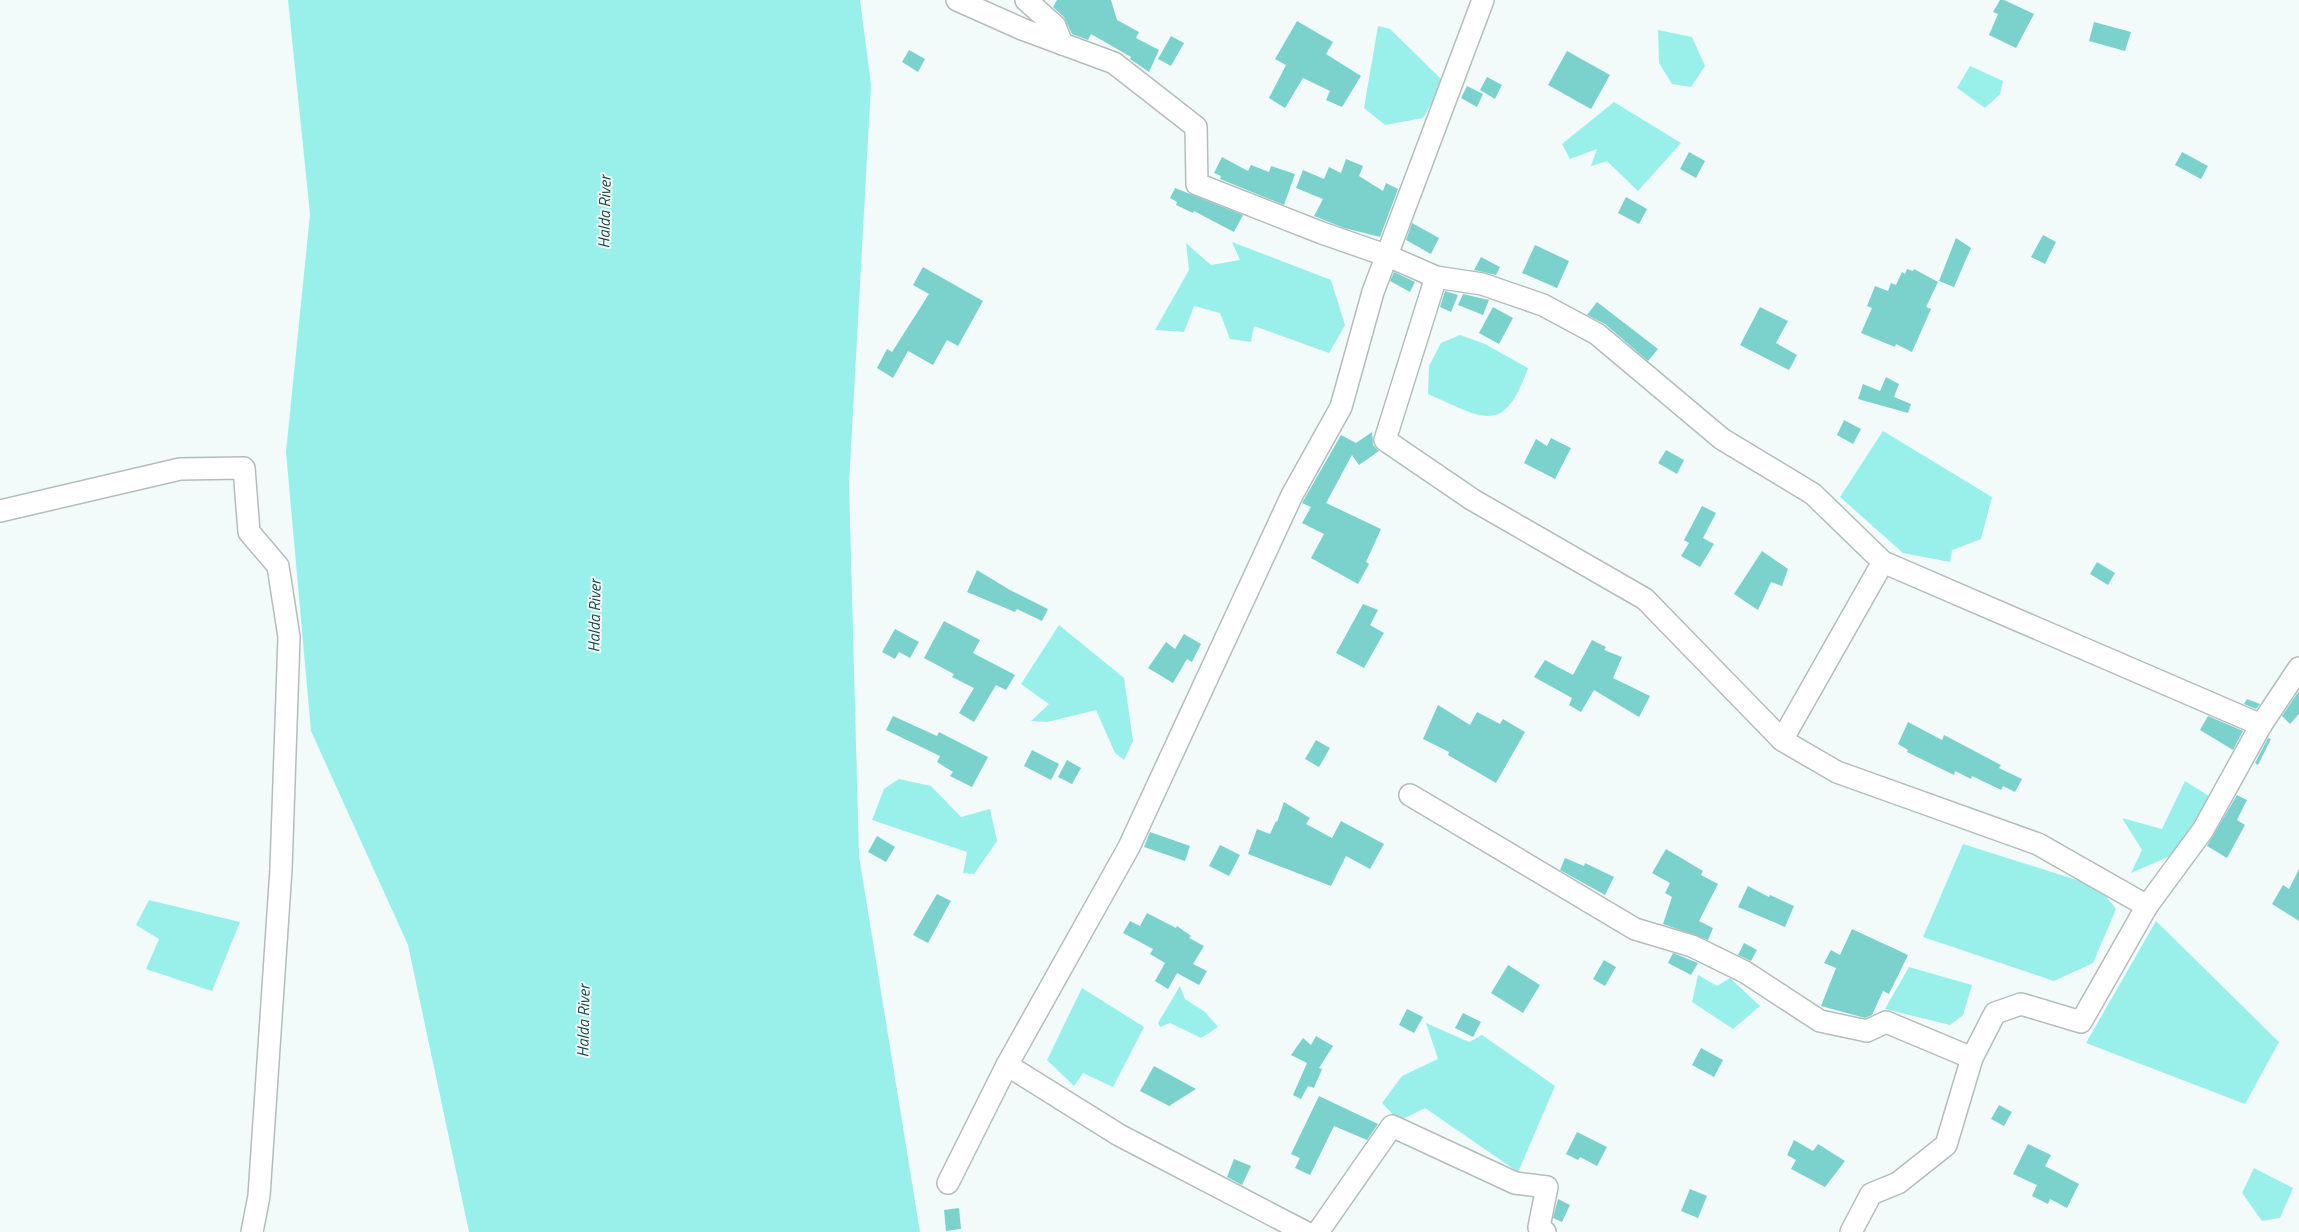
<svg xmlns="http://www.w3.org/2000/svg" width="2299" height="1232" font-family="'Titillium Web',sans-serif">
<rect width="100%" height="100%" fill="#f2fbfa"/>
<g fill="#99f0eb">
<path d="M288,0H860L871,85L849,484L859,856L920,1232H469L408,945L311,731L286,452L310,214Z"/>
<path d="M1378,26L1390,29L1444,82L1423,118L1385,125L1364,108Z"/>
<path d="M1658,30L1692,37L1705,66L1691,87L1672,84L1659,63Z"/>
<path d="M1970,66L2003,81L2000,94L1985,108L1957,88Z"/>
<path d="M1614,102L1681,143L1638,191L1607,161L1591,166L1597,149L1570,159L1562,144Z"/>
<path d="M1232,242L1331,280L1345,325L1329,353L1254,326L1251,342L1230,339L1220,313L1194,306L1184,332L1155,330L1189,270L1186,243L1211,265L1240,260Z"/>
<path d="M1460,335L1485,344L1528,368C1504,437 1483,418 1428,394L1429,366L1441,343Z"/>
<path d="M1883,431L1992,497L1981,539L1952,550L1950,562L1903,553L1840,497Z"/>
<path d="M1059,625L1124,678L1133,741L1124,760L1115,753L1096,710L1047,722L1031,721L1049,704L1021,684Z"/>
<path d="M899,779L931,786L961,817L990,809L997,841L974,874L963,873L967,852L872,820L884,789Z"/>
<path d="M2185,781L2209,796L2175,854L2131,873L2142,850L2122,818L2162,829Z"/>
<path d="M1963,844L2099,887L2116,909L2093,963L2054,981L1923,937Z"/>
<path d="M149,900L240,922L212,991L146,969L159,939L136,925Z"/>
<path d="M2156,921L2279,1042L2245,1104L2086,1043Z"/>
<path d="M1909,967L1972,985L1963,1015L1950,1025L1885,1009Z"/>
<path d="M1698,975L1717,986L1730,978L1760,1006L1733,1029L1692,1002Z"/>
<path d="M1180,986L1185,999L1205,1012L1218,1027L1201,1038L1170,1023L1160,1027L1158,1023Z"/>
<path d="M1082,988L1144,1027L1113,1087L1083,1073L1074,1086L1047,1060Z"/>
<path d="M1426,1023L1469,1042L1482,1035L1555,1086L1518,1172L1425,1108L1399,1121L1382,1103L1402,1076L1438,1059Z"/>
<path d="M2254,1168L2293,1188L2280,1218L2262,1221L2242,1193Z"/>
</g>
<g fill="#7bd2cd">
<path d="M1057,0H1111L1117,20L1139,32L1136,38L1159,50L1149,72L1130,59L1131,57L1091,34L1088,40L1072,34L1064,17L1053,7Z"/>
<path d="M2000,0H2004L2034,14L2016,48L1989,35L1998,14L1993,12Z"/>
<path d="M1297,21L1333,42L1326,54L1361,76L1342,107L1326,100L1330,91L1303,78L1285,108L1269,98L1286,65L1275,59Z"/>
<path d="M2094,22L2131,32L2125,51L2089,41Z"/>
<path d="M1171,36L1184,43L1171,66L1158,59Z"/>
<path d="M909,50L925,59L918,72L902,62Z"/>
<path d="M1567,51L1610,75L1591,109L1548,85Z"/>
<path d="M1487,77L1502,85L1495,99L1480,90Z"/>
<path d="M1467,86L1483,94L1477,107L1461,98Z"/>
<path d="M1689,152L1705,161L1696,178L1680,169Z"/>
<path d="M2182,152L2208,166L2201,179L2175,165Z"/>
<path d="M1222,157L1248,171L1251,165L1269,172L1271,166L1295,174L1284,205L1220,179L1221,176L1214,173Z"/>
<path d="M1346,159L1363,166L1359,176L1383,191L1386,183L1398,189L1380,237L1344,228L1314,216L1323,199L1296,188L1303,170L1324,179L1329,167L1341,173Z"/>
<path d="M1175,188L1243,215L1234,232L1194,211L1193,213L1176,205L1177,202L1170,198Z"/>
<path d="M1626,197L1647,209L1639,224L1618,213Z"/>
<path d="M1412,223L1439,238L1431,254L1406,240Z"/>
<path d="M2043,235L2056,242L2045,264L2031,257Z"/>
<path d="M1956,238L1971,248L1954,287L1939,281Z"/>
<path d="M1535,245L1569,261L1557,288L1522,273Z"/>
<path d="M1481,257L1500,267L1496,275L1474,270Z"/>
<path d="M923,267L983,301L958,346L947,340L933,365L908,351L893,378L877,368L887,349L892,352L929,294L913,285Z"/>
<path d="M1907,269L1913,271L1914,269L1938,282L1926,307L1931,309L1912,352L1896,344L1895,347L1861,333L1872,308L1867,306L1875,286L1888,291L1891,283L1896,285L1902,272L1905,274Z"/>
<path d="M1394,272L1415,282L1410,292L1390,281Z"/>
<path d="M1445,291L1458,295L1451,312L1440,307Z"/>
<path d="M1463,294L1489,300L1483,315L1458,305Z"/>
<path d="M1597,302L1658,349L1648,361L1605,324L1587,315Z"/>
<path d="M1493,307L1513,318L1499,344L1479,333Z"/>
<path d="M1760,307L1788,321L1776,343L1797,355L1789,370L1740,345Z"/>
<path d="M1886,377L1899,384L1894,397L1911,404L1908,413L1858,399L1863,384L1880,391Z"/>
<path d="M1844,420L1861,429L1853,444L1837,435Z"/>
<path d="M1372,432L1373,445L1379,451L1359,465L1352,455L1326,503L1381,529L1366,562L1369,564L1358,584L1311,558L1324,534L1302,523L1311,507L1302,503L1341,435L1356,443Z"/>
<path d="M1551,438L1571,448L1555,479L1524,463L1536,439L1547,446Z"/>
<path d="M1666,450L1684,460L1677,474L1658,463Z"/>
<path d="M1702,506L1716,513L1703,538L1714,544L1700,567L1681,556L1689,543L1684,540Z"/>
<path d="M1762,551L1788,569L1782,586L1771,582L1758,610L1734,594Z"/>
<path d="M2097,562L2115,573L2108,585L2090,574Z"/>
<path d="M977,570L1010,590L1048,609L1042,621L1017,609L1015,612L967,592Z"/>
<path d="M1363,604L1378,610L1370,625L1384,633L1364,668L1336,653Z"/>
<path d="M944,621L980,640L973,653L1015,675L1006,690L996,685L974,722L959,713L974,688L952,677L954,674L924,658Z"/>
<path d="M895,629L919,642L910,658L899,652L895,659L882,652Z"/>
<path d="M1184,634L1201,644L1192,662L1187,659L1173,683L1148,668L1166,642L1175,649Z"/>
<path d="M1592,640L1606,647L1604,650L1622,657L1613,678L1650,696L1639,717L1594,690L1581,712L1569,705L1572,698L1534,677L1545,660L1573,675Z"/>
<path d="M2299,691V714L2290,724L2282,716Z"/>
<path d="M2247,699L2260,704L2256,709L2244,704Z"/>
<path d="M1438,705L1470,725L1477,712L1500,724L1503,719L1525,732L1496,783L1448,755L1449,752L1423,739Z"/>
<path d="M893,716L937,736L939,732L988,757L972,787L950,776L953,772L937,762L940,756L886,730Z"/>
<path d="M2208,716L2243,731L2233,750L2200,730Z"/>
<path d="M1908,722L1942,740L1944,735L2001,765L1999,768L2022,779L2015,792L2003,786L2001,790L1972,776L1971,779L1955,771L1954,775L1907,752L1908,750L1898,744Z"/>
<path d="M2268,738L2271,739L2258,765L2255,763Z"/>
<path d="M1316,740L1330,748L1319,767L1305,759Z"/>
<path d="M1032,750L1059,764L1051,780L1024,766Z"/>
<path d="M1067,760L1081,768L1072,784L1058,777Z"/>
<path d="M2237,795L2247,800L2237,820L2245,825L2227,858L2207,846Z"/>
<path d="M1284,802L1310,818L1306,824L1332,838L1341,821L1384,844L1370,869L1346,856L1331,886L1248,854L1257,829L1270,834L1276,821L1277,822Z"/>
<path d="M1150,832L1190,846L1185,861L1144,847Z"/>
<path d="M877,836L895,847L886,862L868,852Z"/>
<path d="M1220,845L1240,855L1229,876L1209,866Z"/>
<path d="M1666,849L1703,871L1701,875L1718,884L1699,921L1713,928L1708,940L1663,924L1672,897L1665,893L1670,883L1652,873Z"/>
<path d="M1565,858L1584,866L1585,863L1614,877L1605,895L1560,870Z"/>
<path d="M2299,869V921L2272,904L2283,885L2289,889Z"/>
<path d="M1748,886L1769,897L1770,895L1794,906L1785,927L1738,907Z"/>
<path d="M937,894L951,901L928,943L913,935Z"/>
<path d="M1147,913L1176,928L1177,926L1191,936L1189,938L1204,946L1193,964L1207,971L1199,985L1177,973L1168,989L1155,981L1165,963L1150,954L1153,949L1123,933L1130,921L1140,926Z"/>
<path d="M1852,929L1908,955L1889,994L1883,991L1872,1015L1865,1018L1821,1006L1836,968L1824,963L1831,950L1840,955Z"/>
<path d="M1744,943L1757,950L1751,961L1738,955Z"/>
<path d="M1673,953L1698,963L1691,975L1668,963Z"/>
<path d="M1604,960L1616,967L1605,986L1593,979Z"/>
<path d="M1508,965L1540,985L1523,1013L1491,993Z"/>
<path d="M1407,1009L1423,1017L1414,1033L1399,1025Z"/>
<path d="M1463,1013L1481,1022L1473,1037L1455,1028Z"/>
<path d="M1316,1036L1333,1046L1319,1068L1322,1069L1314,1088L1308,1086L1301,1099L1293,1095L1307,1063L1291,1055L1303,1038L1311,1045Z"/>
<path d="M1701,1048L1723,1060L1714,1077L1692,1065Z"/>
<path d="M1154,1066L1196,1089L1169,1106L1140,1091Z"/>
<path d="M1319,1096L1378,1124L1367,1140L1334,1126L1310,1175L1295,1168L1300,1158L1291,1154Z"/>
<path d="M1999,1105L2012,1112L2004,1126L1991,1119Z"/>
<path d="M1577,1132L1607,1147L1597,1166L1580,1157L1578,1160L1566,1154Z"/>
<path d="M1794,1140L1813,1151L1818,1144L1845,1161L1825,1187L1791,1169L1796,1160L1787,1155Z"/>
<path d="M2028,1144L2051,1155L2045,1166L2079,1184L2067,1208L2050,1199L2048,1204L2032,1196L2037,1185L2013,1174Z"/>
<path d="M1234,1159L1251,1166L1242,1185L1227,1177Z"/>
<path d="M1690,1189L1707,1196L1698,1218L1681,1211Z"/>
<path d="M1558,1199L1570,1205L1562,1222L1553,1218Z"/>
<path d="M959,1208L961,1229L946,1231L944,1210Z"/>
</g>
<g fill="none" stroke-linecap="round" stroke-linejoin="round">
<g stroke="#b4bdbc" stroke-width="24">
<g id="minor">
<path d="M957,0L1022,29L1114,63L1196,127L1197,184L1322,233L1388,256L1436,277L1482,284L1543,305L1597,334L1722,439L1813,494L1883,562L2261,725L2299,668"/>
<path d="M1026,0L1055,26L1062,44"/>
<path d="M1436,277L1385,440L1473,500L1645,599L1782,740"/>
<path d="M0,511L180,469L244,468L249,532L278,566L289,637L281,869L259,1196L252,1232"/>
<path d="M1883,562L1782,740L1837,772L2038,844L2147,906L2203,830L2261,725"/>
<path d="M1410,795L1635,929L1692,946L1745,972L1820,1021L1867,1031L1886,1022L1972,1058"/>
<path d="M1007,1065L1119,1135L1305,1232"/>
<path d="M948,1183L1007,1065L1129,847L1292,495L1341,407L1373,292L1483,0"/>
<path d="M1318,1232L1392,1126L1515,1183L1547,1187L1539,1227L1545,1232"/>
<path d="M1851,1232L1871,1194L1898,1183L1946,1145L1972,1058L1995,1013L2021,1004L2081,1022L2147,906"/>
</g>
</g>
<use href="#minor" stroke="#fff" stroke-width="21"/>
</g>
<g text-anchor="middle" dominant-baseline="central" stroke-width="4" stroke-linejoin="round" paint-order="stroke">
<g font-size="16" font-style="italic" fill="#1c4543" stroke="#f2fbfa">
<text transform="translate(604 212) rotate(-89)">Halda River</text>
<text transform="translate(594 616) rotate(-89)">Halda River</text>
<text transform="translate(583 1021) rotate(-89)">Halda River</text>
</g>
</g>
</svg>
